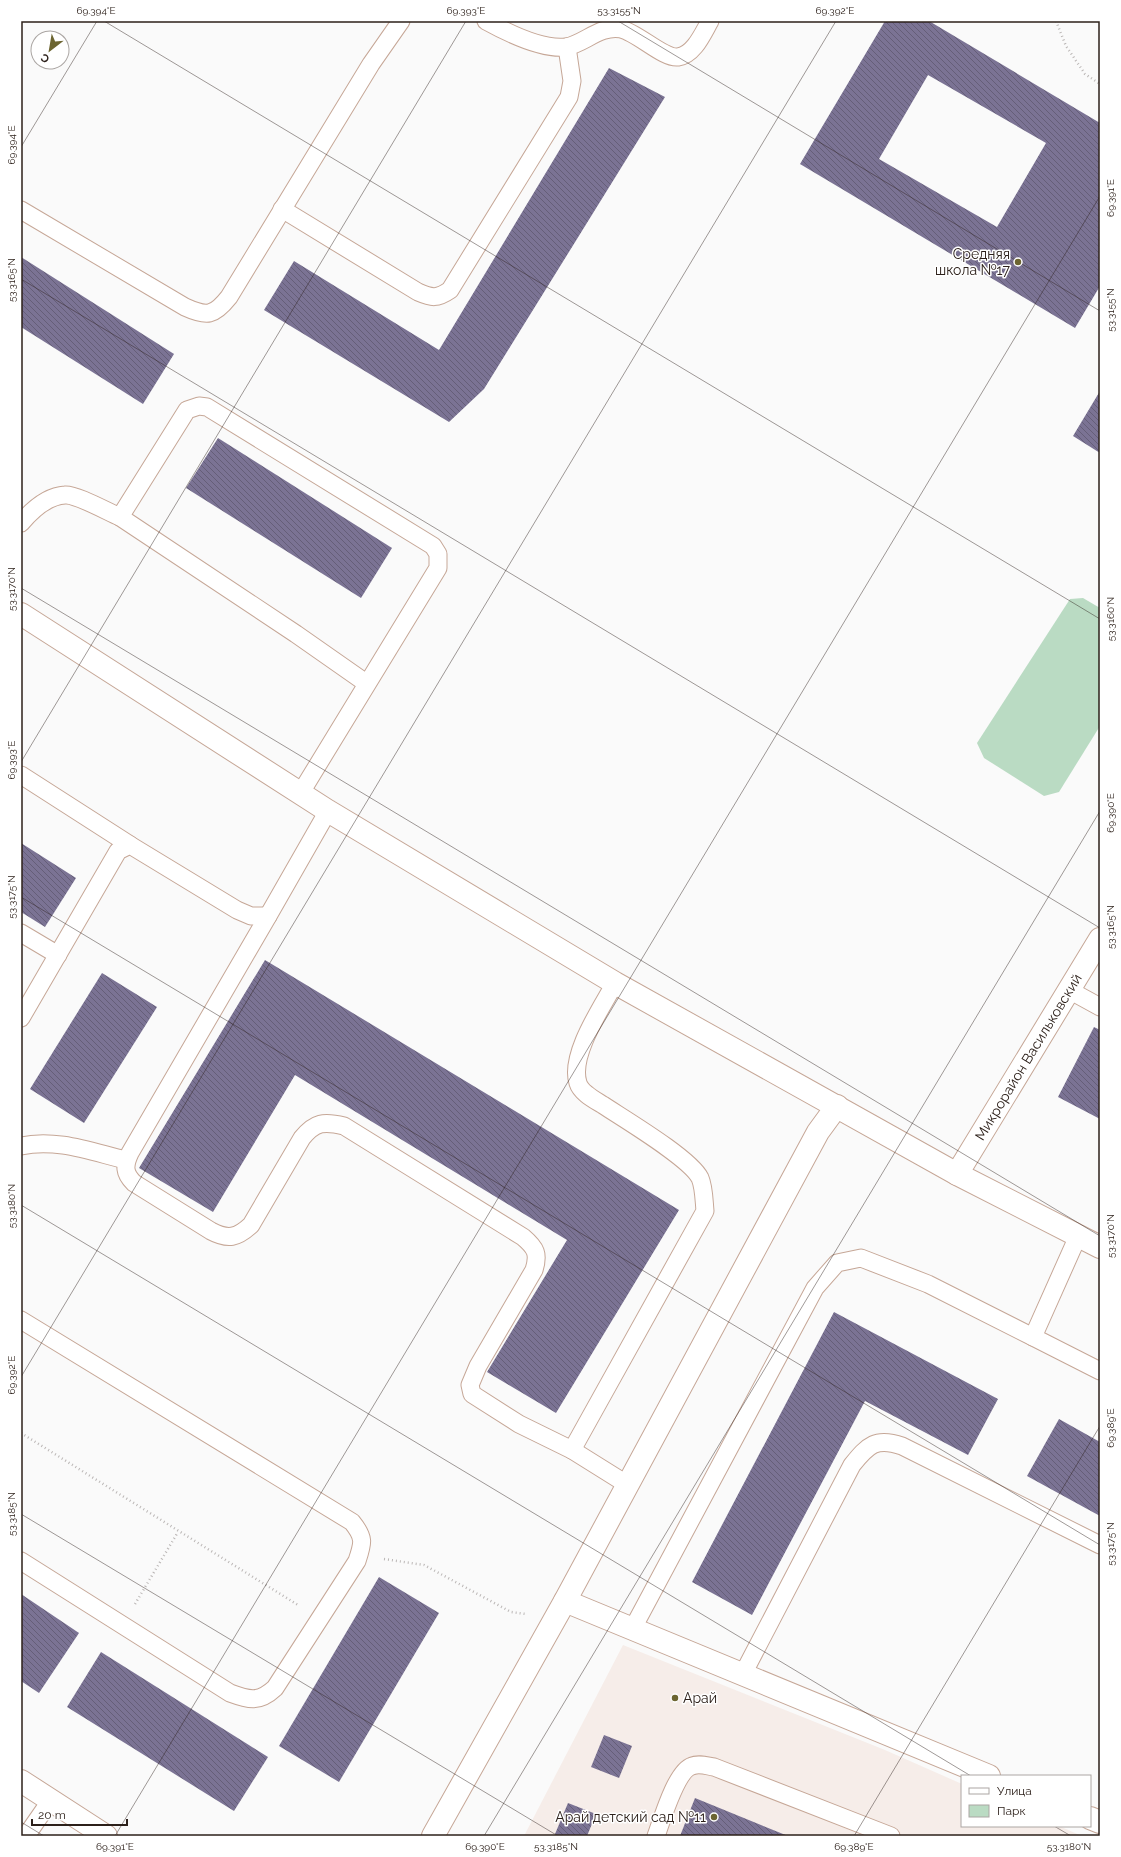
<svg xmlns="http://www.w3.org/2000/svg" width="1121" height="1857" font-family="Raleway,sans-serif">
<defs>
<pattern id="building-back-hatch" width="6" height="6" patternUnits="userSpaceOnUse"><rect width="6" height="6" fill="#7b7394"/><path d="M-1 5l2 2M0 0l6 6M5-1l2 2" fill="none" stroke="#655e78"/></pattern>
</defs>
<rect width="100%" height="100%" fill="#fafafa"/>
<path fill="#f6ede9" d="M623,1645L885,1750L962,1784V1826H1059L1082,1836H524Z"/>
<path fill="#badbc3" d="M1083,598L1100,608V726L1059,792L1044,796L984,758L977,743L1070,599Z"/>
<g fill="url(#building-back-hatch)" fill-rule="evenodd">
<path d="M885,21H929L1100,123V286L1075,328L800,164ZM928,75L1046,143L997,227L879,159Z"/>
<path d="M609,68L665,97L484,389L449,422L264,310L294,261L439,350Z"/>
<path d="M21,257L174,354L143,404L21,327Z"/>
<path d="M1100,391V453L1073,436Z"/>
<path d="M218,438L392,548L361,598L186,488Z"/>
<path d="M21,843L76,878L45,927L21,912Z"/>
<path d="M265,960L679,1210L556,1413L487,1372L567,1240L295,1075L213,1212L139,1168Z"/>
<path d="M102,973L157,1007L84,1123L30,1089Z"/>
<path d="M1094,1027L1100,1030V1119L1058,1097Z"/>
<path d="M834,1312L998,1399L968,1455L865,1401L752,1615L692,1582Z"/>
<path d="M1059,1419L1100,1442V1516L1027,1476Z"/>
<path d="M379,1577L439,1613L339,1782L279,1746Z"/>
<path d="M21,1594L79,1633L39,1693L21,1681Z"/>
<path d="M101,1652L268,1757L234,1811L67,1707Z"/>
<path d="M604,1735L632,1746L619,1778L591,1767Z"/>
<path d="M695,1798L788,1836H680Z"/>
<path d="M568,1803L596,1814L587,1836H559L555,1834Z"/>
</g>
<g fill="none" stroke-linecap="round" stroke-linejoin="round">
<g stroke="#c6a797" stroke-width="19">
<g id="lane">
<path d="M486,21C506,32 542,50 566,47C584,44 600,25 621,29C638,33 664,59 678,57C694,55 703,33 710,21"/>
<path d="M282,209L418,292C432,298 437,299 450,290L569,97L572,81L567,47"/>
<path d="M21,210L185,307C207,317 214,316 229,297L371,64L401,21"/>
<path d="M120,517L296,634L366,683"/>
<path d="M21,523C32,510 48,496 65,495C76,494 108,512 120,517L187,410L199,406L207,407L433,546L438,554V568L300,794"/>
<path d="M21,775L130,845"/>
<path d="M328,811L268,916L130,1153C124,1166 124,1173 134,1183L211,1231C228,1240 237,1238 251,1225L302,1138C315,1122 324,1121 344,1126L523,1237C536,1248 539,1254 534,1270L478,1366L470,1385L472,1394L519,1424L572,1450L628,1485"/>
<path d="M21,933L58,955"/>
<path d="M1069,990L1100,1007"/>
<path d="M21,1018L118,851L130,845L237,910L251,916H268"/>
<path d="M21,1146C56,1138 92,1152 126,1160"/>
<path d="M1078,1236L1033,1337L1100,1371"/>
<path d="M21,1320L352,1522C365,1538 363,1543 357,1561L275,1688C259,1703 249,1700 230,1693L21,1561"/>
<path d="M572,1450L705,1211C704,1201 704,1187 700,1178C690,1158 624,1119 603,1105C595,1100 581,1093 578,1083C569,1055 602,1007 615,983"/>
<path d="M633,1628L815,1288L837,1263L861,1258L928,1284L1033,1337"/>
<path d="M743,1674L852,1465C868,1445 876,1437 902,1446L1100,1545"/>
<path d="M26,1836L51,1800"/>
<path d="M656,1836C662,1820 676,1771 692,1766C699,1763 707,1766 714,1767L891,1836"/>
</g>
</g>
<g stroke="#c6a797" stroke-width="24">
<g id="street">
<path id="s1" d="M957,1174L1100,939"/>
<path d="M565,1601L989,1776"/>
<path d="M21,1781L106,1836"/>
<path d="M1090,1818L1100,1822"/>
<path d="M433,1836L565,1601L818,1132L837,1106"/>
</g>
</g>
<g stroke="#c6a797" stroke-width="24">
<path id="secondary" d="M21,614L328,811L615,983L957,1174L1100,1247"/>
</g>
<g stroke="#bbb7b6" stroke-width="2.5" stroke-dasharray="1 3" stroke-linecap="butt">
<path d="M1056,21L1066,46L1085,74L1100,84"/>
<path d="M21,1433L298,1605"/>
<path d="M384,1559L424,1565L511,1612L526,1614"/>
<path d="M135,1604L178,1532"/>
</g>
<use href="#lane" stroke="#fff" stroke-width="17"/>
<use href="#street" stroke="#fff" stroke-width="22"/>
<use href="#secondary" stroke="#fff" stroke-width="22"/>
</g>
<path fill="none" stroke="#2c201a" stroke-width="1" stroke-opacity="0.45" d="M104,21L1100,619M618,21L1100,311M21,147L97,21M21,279L1100,928M21,588L1100,1236M21,762L466,21M21,897L1100,1545M21,1205L971,1776M21,1377L836,21M21,1514L558,1836M21,1822L44,1836M1054,1826L1071,1836M115,1836L1100,196M484,1836L1100,811M854,1836L1100,1426"/>
<g fill="#6c6531" stroke="#fff" stroke-width="1.5">
<circle cx="1018" cy="262" r="4"/>
<circle cx="675" cy="1698" r="4"/>
<circle cx="714" cy="1817" r="4"/>
</g>
<g text-anchor="middle" dominant-baseline="central" stroke-width="3" stroke-linejoin="round" paint-order="stroke">
<g font-size="14" fill="#2c201a" stroke="#fff" text-anchor="end">
<text x="1010" y="254">Средняя<tspan x="1010" dy="16">школа №17</tspan></text>
<text x="683" y="1698" text-anchor="start">Арай</text>
<text x="706" y="1817">Арай детский сад №11</text>
</g>
<g font-size="14" fill="#2c201a" stroke="#fff">
<text stroke="none"><textPath href="#s1" startOffset="137">Микрорайон Васильковский</textPath></text>
</g>
</g>
<rect width="1121" height="1857" fill="none" stroke="#ffffff" stroke-width="44"/>
<rect x="961" y="1775" width="130" height="52" fill="#ffffff" stroke="#aba6a3"/>
<rect x="969" y="1788" width="20" height="6" fill="#ffffff" stroke="#aba6a3"/>
<text x="997" y="1795" font-size="12" fill="#2c201a">Улица</text>
<rect x="969" y="1805" width="20" height="12" fill="#badbc3" stroke="#aba6a3"/>
<text x="997" y="1815" font-size="12" fill="#2c201a">Парк</text>
<g transform="translate(50 50) rotate(211)"><circle r="19" fill="#ffffff" stroke="#aba6a3"/>
<path d="M0-3L7 15L0 10L-7 15Z" fill="#6c6531"/>
<text y="-6" font-size="11" font-weight="bold" text-anchor="middle" fill="#2c201a">С</text>
</g>
<path d="M32 1819v6h95v-6" fill="none" stroke="#2c201a" stroke-width="2"/>
<text x="38" y="1819" font-size="12" fill="#2c201a" stroke="#ffffff" stroke-width="3" paint-order="stroke">20 m</text>
<rect x="22" y="22" width="1077" height="1813" fill="none" stroke="#2c201a" stroke-width="1.5"/>
<g font-size="10" text-anchor="middle" fill="#2c201a">
<text x="96" y="14">69.394°E</text>
<text x="466" y="14">69.393°E</text>
<text x="619" y="14">53.3155°N</text>
<text x="835" y="14">69.392°E</text>
<text transform="translate(11 145) rotate(-90)" y="4">69.394°E</text>
<text transform="translate(1110 198) rotate(-90)" y="4">69.391°E</text>
<text transform="translate(11 280) rotate(-90)" y="4">53.3165°N</text>
<text transform="translate(1110 310) rotate(-90)" y="4">53.3155°N</text>
<text transform="translate(11 589) rotate(-90)" y="4">53.3170°N</text>
<text transform="translate(1110 619) rotate(-90)" y="4">53.3160°N</text>
<text transform="translate(11 760) rotate(-90)" y="4">69.393°E</text>
<text transform="translate(1110 813) rotate(-90)" y="4">69.390°E</text>
<text transform="translate(11 897) rotate(-90)" y="4">53.3175°N</text>
<text transform="translate(1110 927) rotate(-90)" y="4">53.3165°N</text>
<text transform="translate(11 1206) rotate(-90)" y="4">53.3180°N</text>
<text transform="translate(1110 1236) rotate(-90)" y="4">53.3170°N</text>
<text transform="translate(11 1375) rotate(-90)" y="4">69.392°E</text>
<text transform="translate(1110 1428) rotate(-90)" y="4">69.389°E</text>
<text transform="translate(11 1514) rotate(-90)" y="4">53.3185°N</text>
<text transform="translate(1110 1544) rotate(-90)" y="4">53.3175°N</text>
<text x="115" y="1850">69.391°E</text>
<text x="485" y="1850">69.390°E</text>
<text x="556" y="1850">53.3185°N</text>
<text x="854" y="1850">69.389°E</text>
<text x="1069" y="1850">53.3180°N</text>
</g>
</svg>
